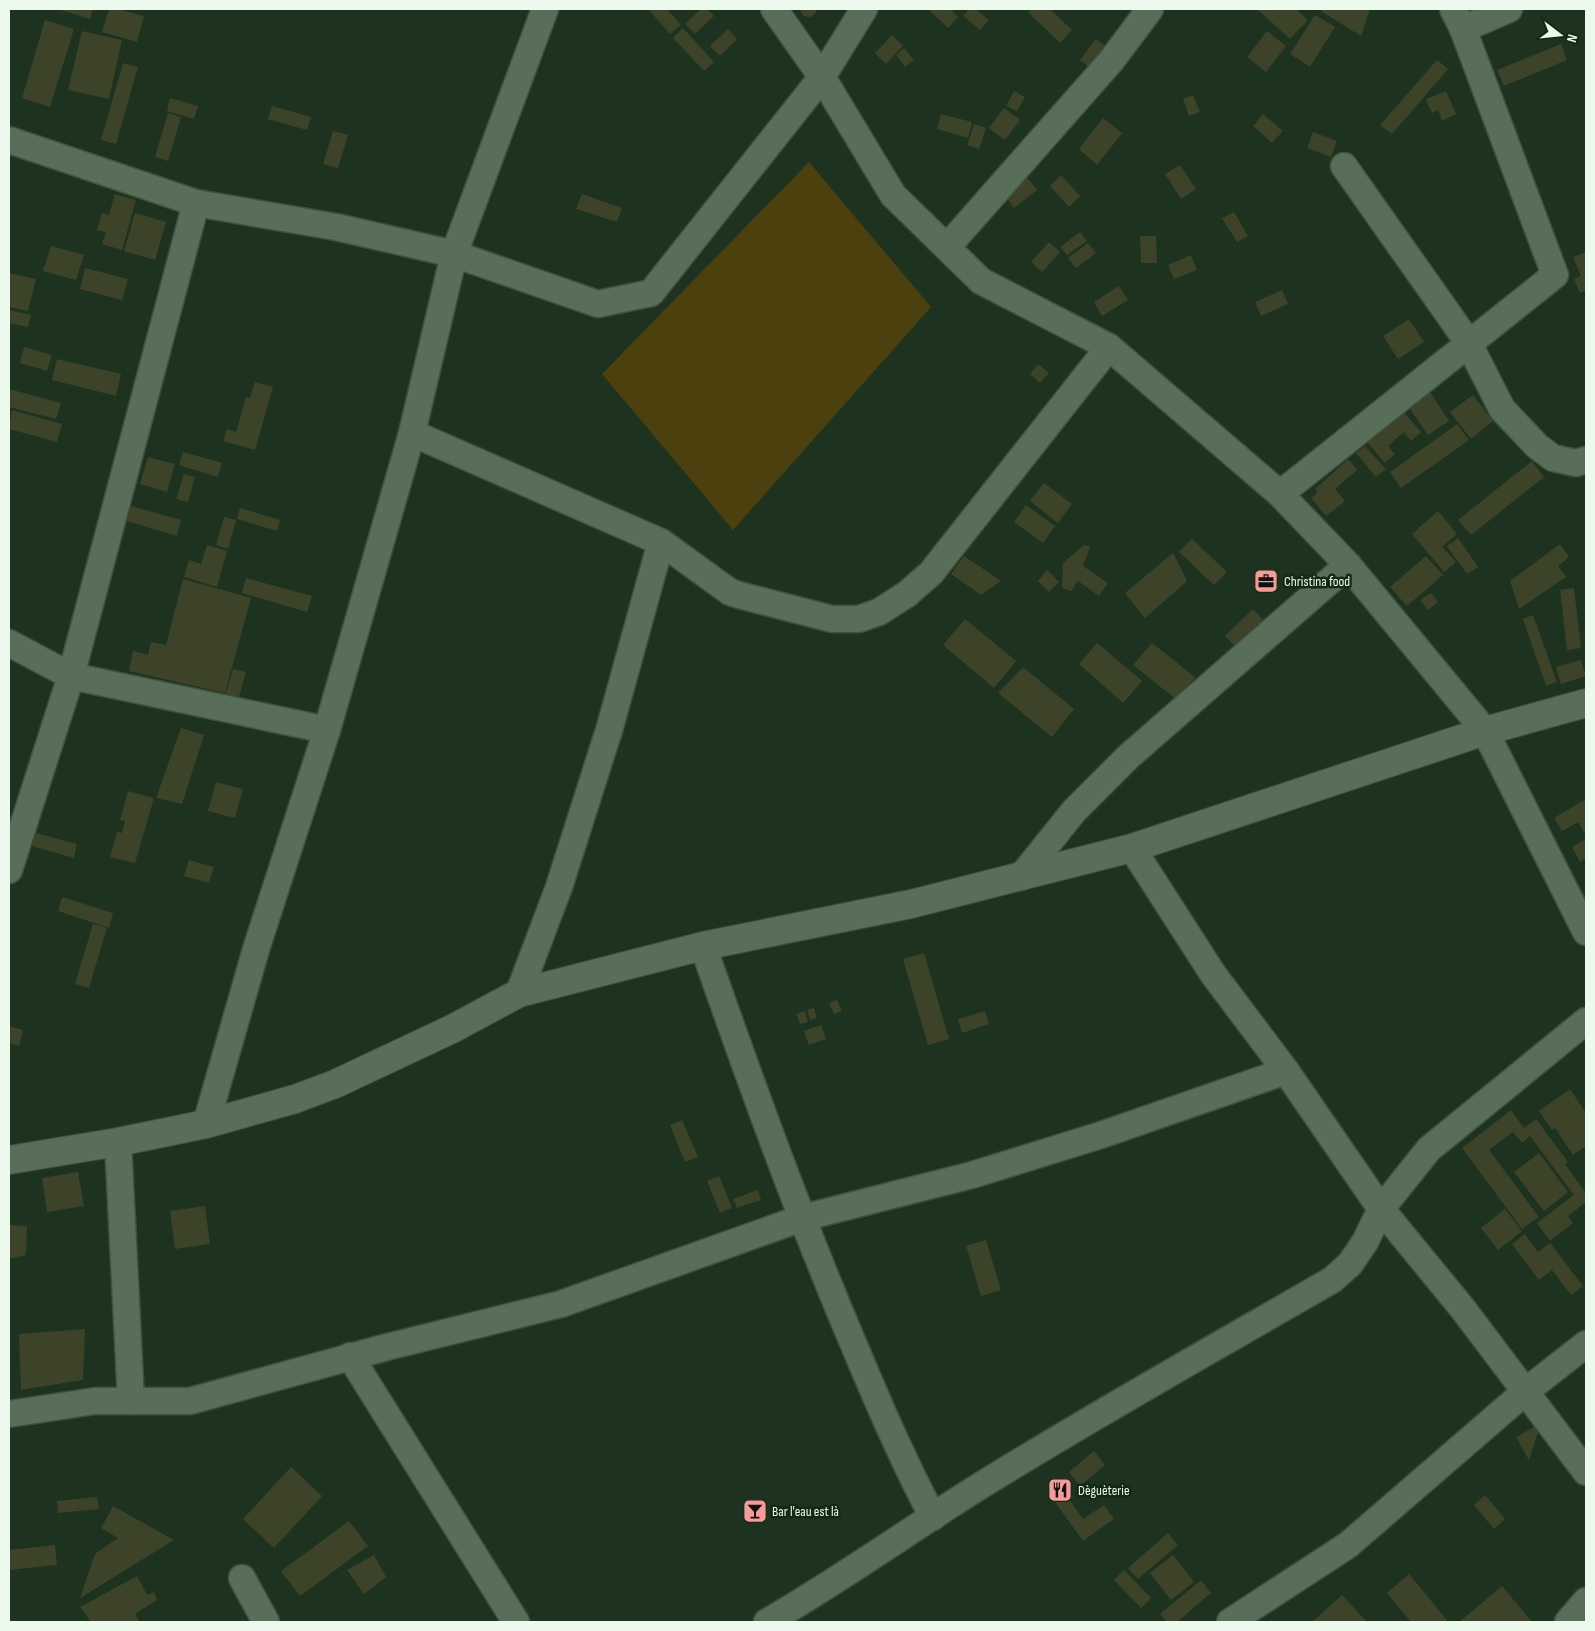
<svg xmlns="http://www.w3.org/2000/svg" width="1595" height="1631" font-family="'Sofia Sans Condensed',sans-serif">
<rect width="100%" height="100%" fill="#1e3220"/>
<path fill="#4b400e" d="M809,162L931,307L733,530L602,374Z"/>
<g fill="#3c4329">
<path d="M57,9H93L90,19Z"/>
<path d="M109,9H118L144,16L137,42L102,32Z"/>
<path d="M648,9H667L681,25L670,34Z"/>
<path d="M701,9H707L714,16L695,34L685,24Z"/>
<path d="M799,9H818L812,17L804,16Z"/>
<path d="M928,9H950L958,17L948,28Z"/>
<path d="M969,9H975L989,20L980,30L963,16Z"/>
<path d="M1032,9H1050L1072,30L1060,43L1028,12Z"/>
<path d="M1257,9H1296L1308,20L1290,39Z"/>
<path d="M1322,9H1370L1361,36L1321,11Z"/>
<path d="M1315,15L1335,27L1310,67L1290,54Z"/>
<path d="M45,20L74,29L50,107L22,98Z"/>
<path d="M683,28L714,62L704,71L673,38Z"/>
<path d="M728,29L737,39L720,56L710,46Z"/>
<path d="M82,31L122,40L109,99L68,90Z"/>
<path d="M1267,31L1286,46L1266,72L1247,57Z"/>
<path d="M892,35L903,46L886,64L875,53Z"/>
<path d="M1096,39L1108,48L1092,70L1080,60Z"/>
<path d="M1561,44L1567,60L1504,86L1497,70Z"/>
<path d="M904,48L914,60L905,67L896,55Z"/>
<path d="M1437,60L1448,69L1392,134L1380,125Z"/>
<path d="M123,63L138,67L116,144L101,140Z"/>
<path d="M1014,91L1025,97L1017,111L1006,106Z"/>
<path d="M1446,91L1456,114L1442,121L1438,110L1432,113L1426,99Z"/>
<path d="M1193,95L1200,112L1189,116L1183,99Z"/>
<path d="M170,98L198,106L194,119L167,111Z"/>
<path d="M272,106L311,117L307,130L268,119Z"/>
<path d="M1004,108L1020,120L1005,140L989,128Z"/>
<path d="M168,113L181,117L168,161L155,157Z"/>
<path d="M941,114L972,122L968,138L937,129Z"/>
<path d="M1263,114L1283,131L1272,143L1253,126Z"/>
<path d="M1103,118L1122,133L1097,165L1079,149Z"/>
<path d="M974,124L986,128L979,149L967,145Z"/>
<path d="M333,131L348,135L338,168L323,164Z"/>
<path d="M1313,132L1337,141L1331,157L1307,148Z"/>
<path d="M1180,165L1196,189L1181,199L1165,174Z"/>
<path d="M1024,173L1037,190L1014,208L1001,190Z"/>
<path d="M1061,175L1080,196L1069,207L1050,186Z"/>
<path d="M115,194L136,200L122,250L102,244L106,232L97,230L102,213L109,215Z"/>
<path d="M582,194L622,208L617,222L576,209Z"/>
<path d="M1234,212L1248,236L1237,242L1222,218Z"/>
<path d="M135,213L166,222L155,260L124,251Z"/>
<path d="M1080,232L1087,241L1067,255L1060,247Z"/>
<path d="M1140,236H1156L1157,263H1141Z"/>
<path d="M1049,242L1060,252L1042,272L1031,262Z"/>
<path d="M1088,243L1096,253L1076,268L1068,258Z"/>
<path d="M51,246L84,255L76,280L43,271Z"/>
<path d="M1586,252V290L1580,293L1574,279L1581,276L1573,257Z"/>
<path d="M1191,255L1197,270L1174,279L1168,265Z"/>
<path d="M85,268L128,279L122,300L80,289Z"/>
<path d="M9,273L36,279L28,311L9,307Z"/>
<path d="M1119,286L1128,300L1102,316L1094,302Z"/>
<path d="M1282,290L1288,304L1261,316L1255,302Z"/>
<path d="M9,310L31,315L28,327L9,323Z"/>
<path d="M1409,319L1424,342L1398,359L1383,336Z"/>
<path d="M24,347L52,355L47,371L20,363Z"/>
<path d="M57,359L121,374L116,396L52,380Z"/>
<path d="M1038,364L1049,373L1040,383L1030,374Z"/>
<path d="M255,382L273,387L255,450L223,441L227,429L236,432L246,397L250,398Z"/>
<path d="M9,389L61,403L56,419L9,407Z"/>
<path d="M1428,389L1449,421L1428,435L1406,403Z"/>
<path d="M1473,395L1493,421L1471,439L1450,412Z"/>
<path d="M1401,409L1421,432L1411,441L1404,432L1388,446L1395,454L1385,463L1365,440Z"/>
<path d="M12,410L62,424L57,442L9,429Z"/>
<path d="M1457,424L1469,440L1401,488L1390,472Z"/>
<path d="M1365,446L1386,469L1376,477L1356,453Z"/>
<path d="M183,452L222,463L218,477L179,465Z"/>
<path d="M148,457L175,464L167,492L140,484Z"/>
<path d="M1348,459L1357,470L1335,489L1345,501L1326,516L1311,498L1318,492L1315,489Z"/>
<path d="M1532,461L1544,477L1471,535L1458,520Z"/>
<path d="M184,474L195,477L188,502L176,499Z"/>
<path d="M1044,483L1072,504L1058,523L1030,501Z"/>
<path d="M1026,505L1055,526L1043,543L1014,522Z"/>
<path d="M131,506L181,520L177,536L127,521Z"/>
<path d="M240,508L280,520L277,531L237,519Z"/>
<path d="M1438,511L1457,534L1442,547L1456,562L1444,572L1412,534Z"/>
<path d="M224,517L236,520L228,549L216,545Z"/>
<path d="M1458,538L1478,567L1467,574L1447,546Z"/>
<path d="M1192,539L1227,572L1214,585L1179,552Z"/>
<path d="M1560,544L1569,557L1558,566L1566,577L1519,609L1510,581Z"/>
<path d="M207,545L227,551L217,587L184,577L189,560L201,564Z"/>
<path d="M1084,545L1090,547L1083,566L1108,583L1099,596L1078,581L1071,591L1062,588L1063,563Z"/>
<path d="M1173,553L1187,581L1145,618L1125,593Z"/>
<path d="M964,556L1001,581L981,595L951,574Z"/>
<path d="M1426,556L1443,575L1407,606L1390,587Z"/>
<path d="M1047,570L1059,582L1049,592L1038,581Z"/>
<path d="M246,578L312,596L307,612L242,593Z"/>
<path d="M183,579L251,598L225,693L129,671L133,651L148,655L151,642L166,645Z"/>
<path d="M1574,588L1581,648L1567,650L1560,590Z"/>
<path d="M1431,593L1438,602L1428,610L1420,600Z"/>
<path d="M1253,609L1264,621L1236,648L1225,636Z"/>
<path d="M1533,615L1557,682L1546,686L1523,619Z"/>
<path d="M965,619L1016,661L994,688L943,645Z"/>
<path d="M1097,643L1142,681L1123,703L1079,664Z"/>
<path d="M1152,643L1195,677L1177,700L1133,665Z"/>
<path d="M1581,660L1586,676L1561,684L1556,667Z"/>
<path d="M1023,667L1074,709L1052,737L998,693Z"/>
<path d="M233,669L246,672L238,700L225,696Z"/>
<path d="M181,728L204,735L182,804L156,798Z"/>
<path d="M216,782L243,789L235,818L208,811Z"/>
<path d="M128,791L154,798L135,863L110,857L117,832L122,833L125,821L120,820Z"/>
<path d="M1586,799V836L1578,822L1562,831L1554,818Z"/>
<path d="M36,833L77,844L74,858L32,846Z"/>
<path d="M1586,839V858L1580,862L1572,847Z"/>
<path d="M189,860L214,867L209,883L184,876Z"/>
<path d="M62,897L113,913L109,928L58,911Z"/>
<path d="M93,924L107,928L89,988L75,984Z"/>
<path d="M924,953L949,1039L928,1045L903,959Z"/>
<path d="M837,1000L842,1011L834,1014L829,1003Z"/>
<path d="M814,1008L817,1018L810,1020L807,1010Z"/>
<path d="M805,1011L808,1022L800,1024L796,1014Z"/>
<path d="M985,1011L989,1024L962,1033L958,1019Z"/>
<path d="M821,1025L826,1039L809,1045L804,1031Z"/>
<path d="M9,1026L23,1030L19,1046L9,1043Z"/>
<path d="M1570,1089L1586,1113V1146L1573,1155L1555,1128L1552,1130L1539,1111Z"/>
<path d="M1511,1110L1524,1128L1536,1119L1568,1162L1565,1164L1586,1193V1202L1568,1216L1573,1223L1550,1241L1537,1223L1574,1195L1530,1136L1522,1143L1513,1132L1489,1150L1539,1217L1522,1229L1462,1148Z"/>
<path d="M682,1120L698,1157L685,1162L670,1125Z"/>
<path d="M1539,1153L1568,1192L1544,1211L1514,1172Z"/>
<path d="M78,1172L84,1206L47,1212L42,1178Z"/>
<path d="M719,1176L732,1208L720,1213L707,1181Z"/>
<path d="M758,1190L761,1200L737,1208L733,1199Z"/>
<path d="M205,1206L210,1244L175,1249L170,1211Z"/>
<path d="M1505,1209L1522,1231L1498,1250L1481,1228Z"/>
<path d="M9,1225L27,1226L26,1255L9,1259Z"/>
<path d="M1525,1234L1538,1252L1550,1243L1583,1286L1571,1295L1552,1270L1539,1280L1512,1244Z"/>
<path d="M986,1240L1001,1290L981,1296L966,1246Z"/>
<path d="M85,1329L83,1380L21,1390L19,1334Z"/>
<path d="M1541,1423L1529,1460L1516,1437Z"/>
<path d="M1094,1451L1105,1465L1080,1486L1069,1472Z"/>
<path d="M291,1467L322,1496L274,1548L243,1519Z"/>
<path d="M1064,1492L1083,1519L1104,1505L1114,1519L1083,1541L1053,1499Z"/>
<path d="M1485,1495L1505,1519L1494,1529L1474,1505Z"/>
<path d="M97,1497L99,1509L58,1513L57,1501Z"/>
<path d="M113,1506L174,1540L80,1598L95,1554L118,1538L101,1528Z"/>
<path d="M349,1521L368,1546L300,1596L281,1571Z"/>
<path d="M1168,1533L1178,1545L1138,1579L1128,1568Z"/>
<path d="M55,1545L57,1565L9,1570V1550Z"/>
<path d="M374,1555L386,1577L364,1594L347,1570Z"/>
<path d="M1173,1555L1194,1582L1171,1600L1150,1573Z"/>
<path d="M1124,1570L1151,1598L1141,1608L1114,1580Z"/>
<path d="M1409,1574L1447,1620L1444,1622H1411L1387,1593Z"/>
<path d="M137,1576L147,1595L154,1592L157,1600L135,1614L140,1622H91L80,1607Z"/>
<path d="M1201,1580L1211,1593L1177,1622H1167L1160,1614Z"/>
<path d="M1502,1586L1532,1622H1459Z"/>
<path d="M1342,1595L1367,1622H1312Z"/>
</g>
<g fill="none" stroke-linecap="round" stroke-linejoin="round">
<g stroke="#3e5040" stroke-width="29">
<g id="minor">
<path d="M774,9L822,77L893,195L981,281L1109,347L1280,494L1348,565L1485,731L1586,932"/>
<path d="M1463,29L1509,9"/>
<path d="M9,140L196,203L336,227L454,254L598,304L651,293L822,77L864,9"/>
<path d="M1344,166L1468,342L1502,409L1537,446L1553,458L1576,463L1586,460"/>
<path d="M947,247L1111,61L1150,9"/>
<path d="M412,433L661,542L730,592L739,595L832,619H859L879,612L907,594L931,573L1109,347"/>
<path d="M1280,494L1555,275L1463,29L1453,9"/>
<path d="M9,643L71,676L327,730"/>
<path d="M1132,848L1213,974L1286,1071L1381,1209L1463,1309L1586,1472"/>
<path d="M9,870L71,676L196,203"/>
<path d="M1021,877L1074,811L1128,757L1348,565"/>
<path d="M703,946C750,1080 798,1214 854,1345C878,1403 903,1461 933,1517"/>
<path d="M519,993L559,887L610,727L661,542"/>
<path d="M206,1124L257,946L327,730L412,433L454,254L545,9"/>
<path d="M118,1142L131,1401"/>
<path d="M350,1356L516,1622"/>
<path d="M9,1414L95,1401H190L387,1347L561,1304L802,1218L972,1175L1101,1135L1286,1071"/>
<path d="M242,1578L266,1622"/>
<path d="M767,1622C840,1580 908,1531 980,1486C1096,1414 1214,1348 1332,1280L1350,1264L1365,1242L1381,1209L1429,1149L1586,1021"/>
<path d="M1230,1622L1348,1545L1526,1391L1586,1344"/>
<path d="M1568,1622L1586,1601"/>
</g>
</g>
<g stroke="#3e5040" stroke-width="30">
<path id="tertiary" d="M9,1160L118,1142L206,1124L295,1099L335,1084L452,1029L519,993L703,946L911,904L1132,848L1485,731L1586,703"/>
</g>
<use href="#minor" stroke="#586e59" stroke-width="26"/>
<use href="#tertiary" stroke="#586e59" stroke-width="28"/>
</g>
<defs>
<g id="office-square" transform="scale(1.25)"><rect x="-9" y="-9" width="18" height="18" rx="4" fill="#f59b9a" stroke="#142816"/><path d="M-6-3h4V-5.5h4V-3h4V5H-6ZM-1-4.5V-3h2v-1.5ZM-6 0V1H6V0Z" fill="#111"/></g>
<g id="restaurant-square" transform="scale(1.25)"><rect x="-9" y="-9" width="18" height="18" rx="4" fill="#f59b9a" stroke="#142816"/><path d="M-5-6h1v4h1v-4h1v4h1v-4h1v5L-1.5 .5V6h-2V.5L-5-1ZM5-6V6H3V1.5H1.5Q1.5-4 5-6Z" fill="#111"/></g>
<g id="bar-square" transform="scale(1.25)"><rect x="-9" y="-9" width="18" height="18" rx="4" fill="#f59b9a" stroke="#142816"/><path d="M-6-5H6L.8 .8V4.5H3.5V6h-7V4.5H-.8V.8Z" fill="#111"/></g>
</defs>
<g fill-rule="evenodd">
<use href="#office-square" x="1266" y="581"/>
<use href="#restaurant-square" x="1060" y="1490"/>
<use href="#bar-square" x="755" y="1511"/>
</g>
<g text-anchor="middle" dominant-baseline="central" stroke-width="5" stroke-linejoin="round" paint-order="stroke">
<g font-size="14" fill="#ecf9ed" stroke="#142816" text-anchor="start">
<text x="1284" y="581">Christina food</text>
<text x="1078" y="1490">Dèguèterie</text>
<text x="772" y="1511">Bar l'eau est là</text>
</g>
</g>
<rect width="1595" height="1631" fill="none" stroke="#ecf9ed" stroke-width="20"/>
<g transform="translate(1560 35) rotate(106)" stroke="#142816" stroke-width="4" paint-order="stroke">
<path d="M0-4L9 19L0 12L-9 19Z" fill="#ecf9ed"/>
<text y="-8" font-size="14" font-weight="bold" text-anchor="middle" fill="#ecf9ed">N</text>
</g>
</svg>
